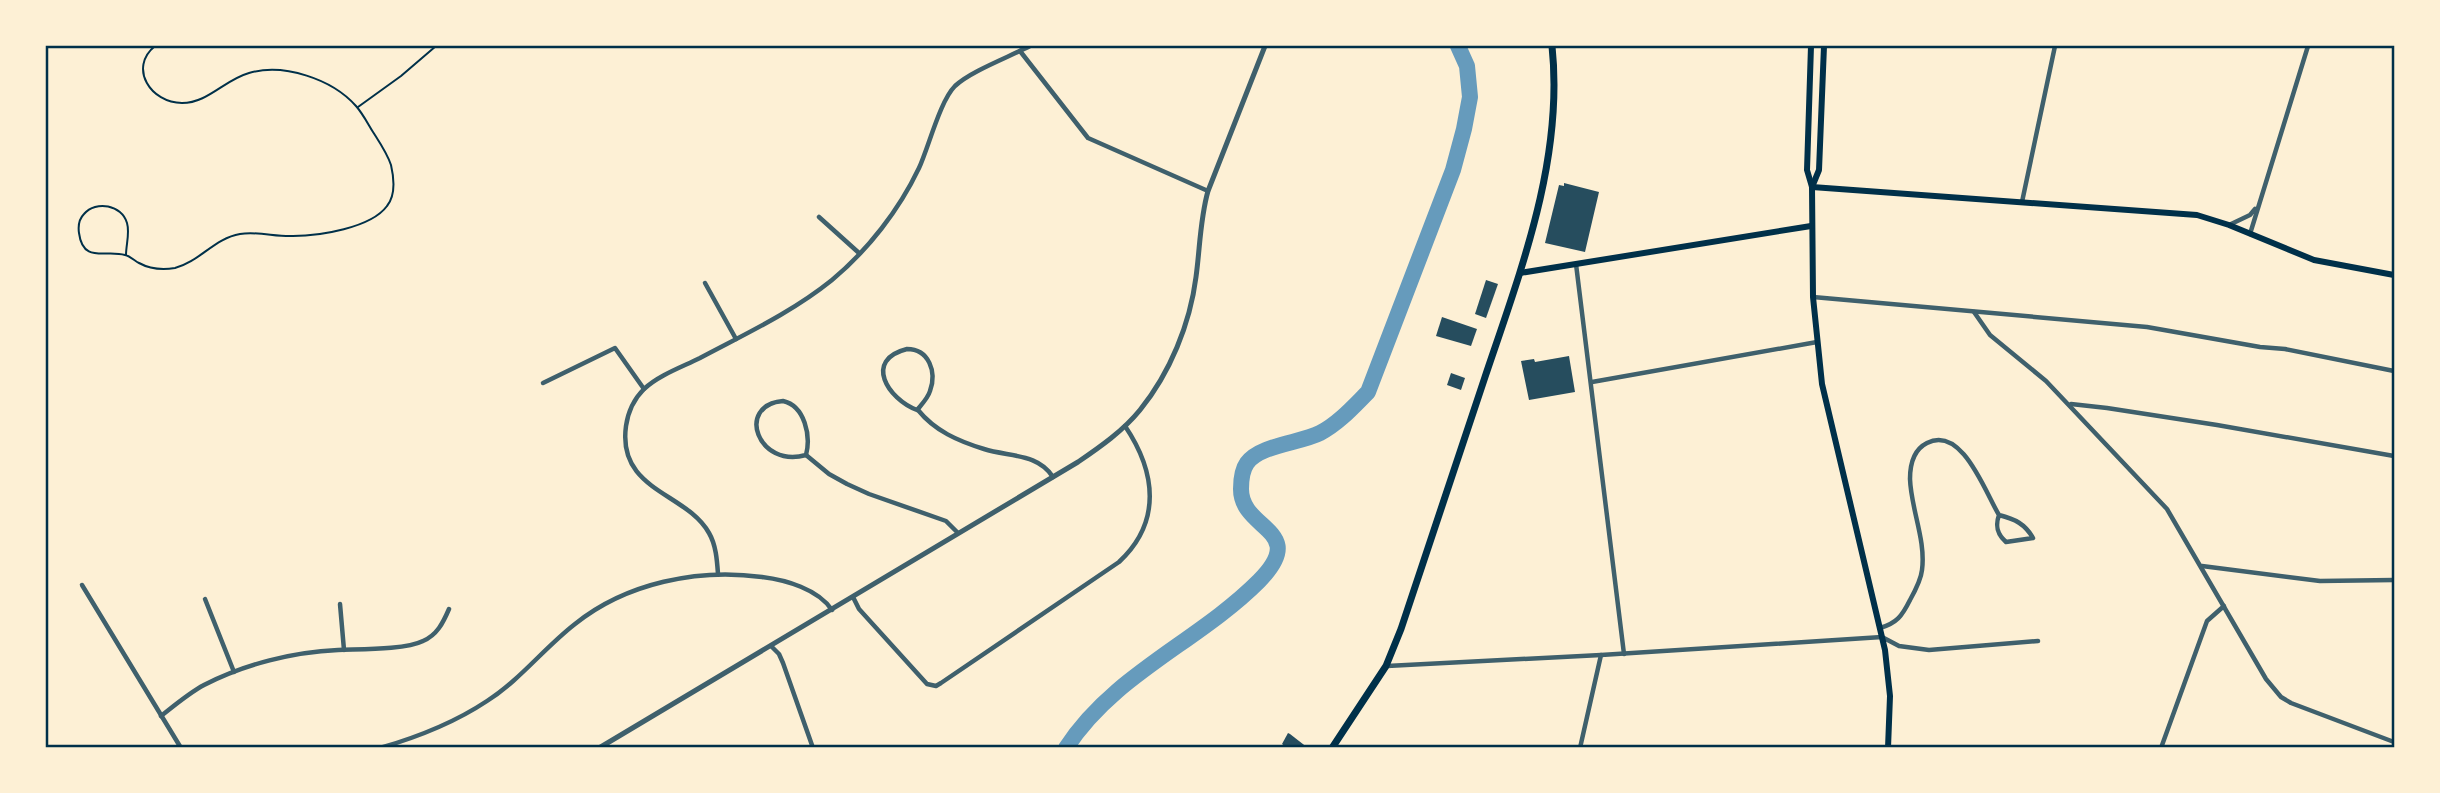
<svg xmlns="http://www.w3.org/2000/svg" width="2440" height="793" font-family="Bitter,serif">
<rect width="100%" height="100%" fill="#fdf0d5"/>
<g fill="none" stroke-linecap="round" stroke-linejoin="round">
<path stroke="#669bbc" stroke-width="16" d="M1066,748C1114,674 1198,642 1259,581C1310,529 1241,531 1241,489C1241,480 1242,470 1247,463C1260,445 1300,443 1320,433C1339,423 1354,406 1368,392L1453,170L1464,129L1470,97L1467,66L1458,46"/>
</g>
<g fill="#264d5e">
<path d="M1564,183L1599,192L1585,252L1545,243L1559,185L1564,186Z"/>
<path d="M1486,280L1498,284L1486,318L1475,314Z"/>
<path d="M1442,317L1477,329L1471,346L1436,336Z"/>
<path d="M1569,356L1575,392L1529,400L1521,361L1534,359L1535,362Z"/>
<path d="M1451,373L1465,378L1461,390L1447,385Z"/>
<path d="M1288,733L1290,734L1308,748H1287L1282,744Z"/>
</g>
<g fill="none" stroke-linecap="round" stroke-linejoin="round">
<g stroke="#003049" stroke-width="2">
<path d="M358,107L401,76L436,46"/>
<path d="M126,255C126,245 130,233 127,223C122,205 96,200 84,214C79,219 78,226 79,233C83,264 106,249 125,255C130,256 135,261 139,263C150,269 163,270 175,268C199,262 215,238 240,234C258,231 276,237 293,236C319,236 371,228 387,206C396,195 394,178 391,165C387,153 380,143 373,132C368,124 363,114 356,106C332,79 284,63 249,73C224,80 208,103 182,103C151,103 128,68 155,46"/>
</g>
<g stroke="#3f606c" stroke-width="4.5">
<path d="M1020,51L1088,138L1208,191"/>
<path d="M2022,202L2055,46"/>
<path d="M819,217L859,253"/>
<path d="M2229,225L2250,215L2255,209"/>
<path d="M2250,234L2308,46"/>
<path d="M1576,264L1624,654"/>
<path d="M705,283L736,339"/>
<path d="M1813,297L2147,327L2260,347L2285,349L2394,371"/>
<path d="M1974,312L1990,335L2046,381L2167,509L2266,679L2281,697L2291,703L2394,742"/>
<path d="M907,349C929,349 937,372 930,391C928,398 922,404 917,410C888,399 863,360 907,349Z"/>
<path d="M1592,382L1817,342"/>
<path d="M543,383L615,348L644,389"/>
<path d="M783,401C805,406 811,436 806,455C758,469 735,405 783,401Z"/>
<path d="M2071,404L2107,408L2217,425L2394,456"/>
<path d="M918,410C935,431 958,441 984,449C1009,457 1038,453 1053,477"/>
<path d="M806,455L829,474L847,484L869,494L946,521L958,533"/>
<path d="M2202,566L2320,581L2394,580"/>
<path d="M718,574C717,560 716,545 709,533C686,492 617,491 626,426C628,412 634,399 644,389C659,375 682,367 700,358C745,334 791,313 832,280C868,250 899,210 919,168C929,146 940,101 955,86C971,71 1009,57 1030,46"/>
<path d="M82,585L181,748"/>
<path d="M853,597L859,609L927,684L936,686L941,683L1119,562C1162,522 1156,472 1125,426"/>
<path d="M205,599L234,672"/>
<path d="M340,604L344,650"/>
<path d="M1880,628C1897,623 1902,616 1910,600C1915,591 1921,580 1922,570C1926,540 1911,509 1910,479C1910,465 1913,450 1927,443C1962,425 1985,492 1999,515C2015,519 2025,524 2033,538L2006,542C1997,534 1995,526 1999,515"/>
<path d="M771,646L779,654L783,663L813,748"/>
<path d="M1387,666L1601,655L1882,637L1899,646L1929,650L2038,641"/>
<path d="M161,716C175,705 189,693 204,685C245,664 293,652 338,650C359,649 405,650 423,641C437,635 443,623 449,609"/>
<path d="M380,748C418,737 454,723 487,701C520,680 544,648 575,624C626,583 698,568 762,577C786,580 818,589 832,610"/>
<path d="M1580,748L1601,655"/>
<path d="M2161,748L2207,621L2224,606"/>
</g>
<path stroke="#3f606c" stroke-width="5" d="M599,748L1078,462C1100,447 1123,431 1140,410C1170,373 1190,324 1196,277C1200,248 1200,219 1208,191L1265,46"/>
<g stroke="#003049" stroke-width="6">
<path d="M1811,46L1807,170L1812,187L1813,297L1822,384L1885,650L1890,696L1888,748"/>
<path d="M1812,187L2197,215L2229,225L2314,260L2394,275"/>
<path d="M1812,187L1819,170L1824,46"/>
<path d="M1520,273L1811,226"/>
</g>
<path stroke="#003049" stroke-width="7" d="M1332,748L1386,666L1401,629C1429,545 1457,461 1485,377C1521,270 1564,159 1552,46"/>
</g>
<rect width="2440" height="793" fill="none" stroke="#fdf0d5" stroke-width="94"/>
<rect x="47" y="47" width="2346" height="699" fill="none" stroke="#003049" stroke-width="2.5"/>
</svg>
